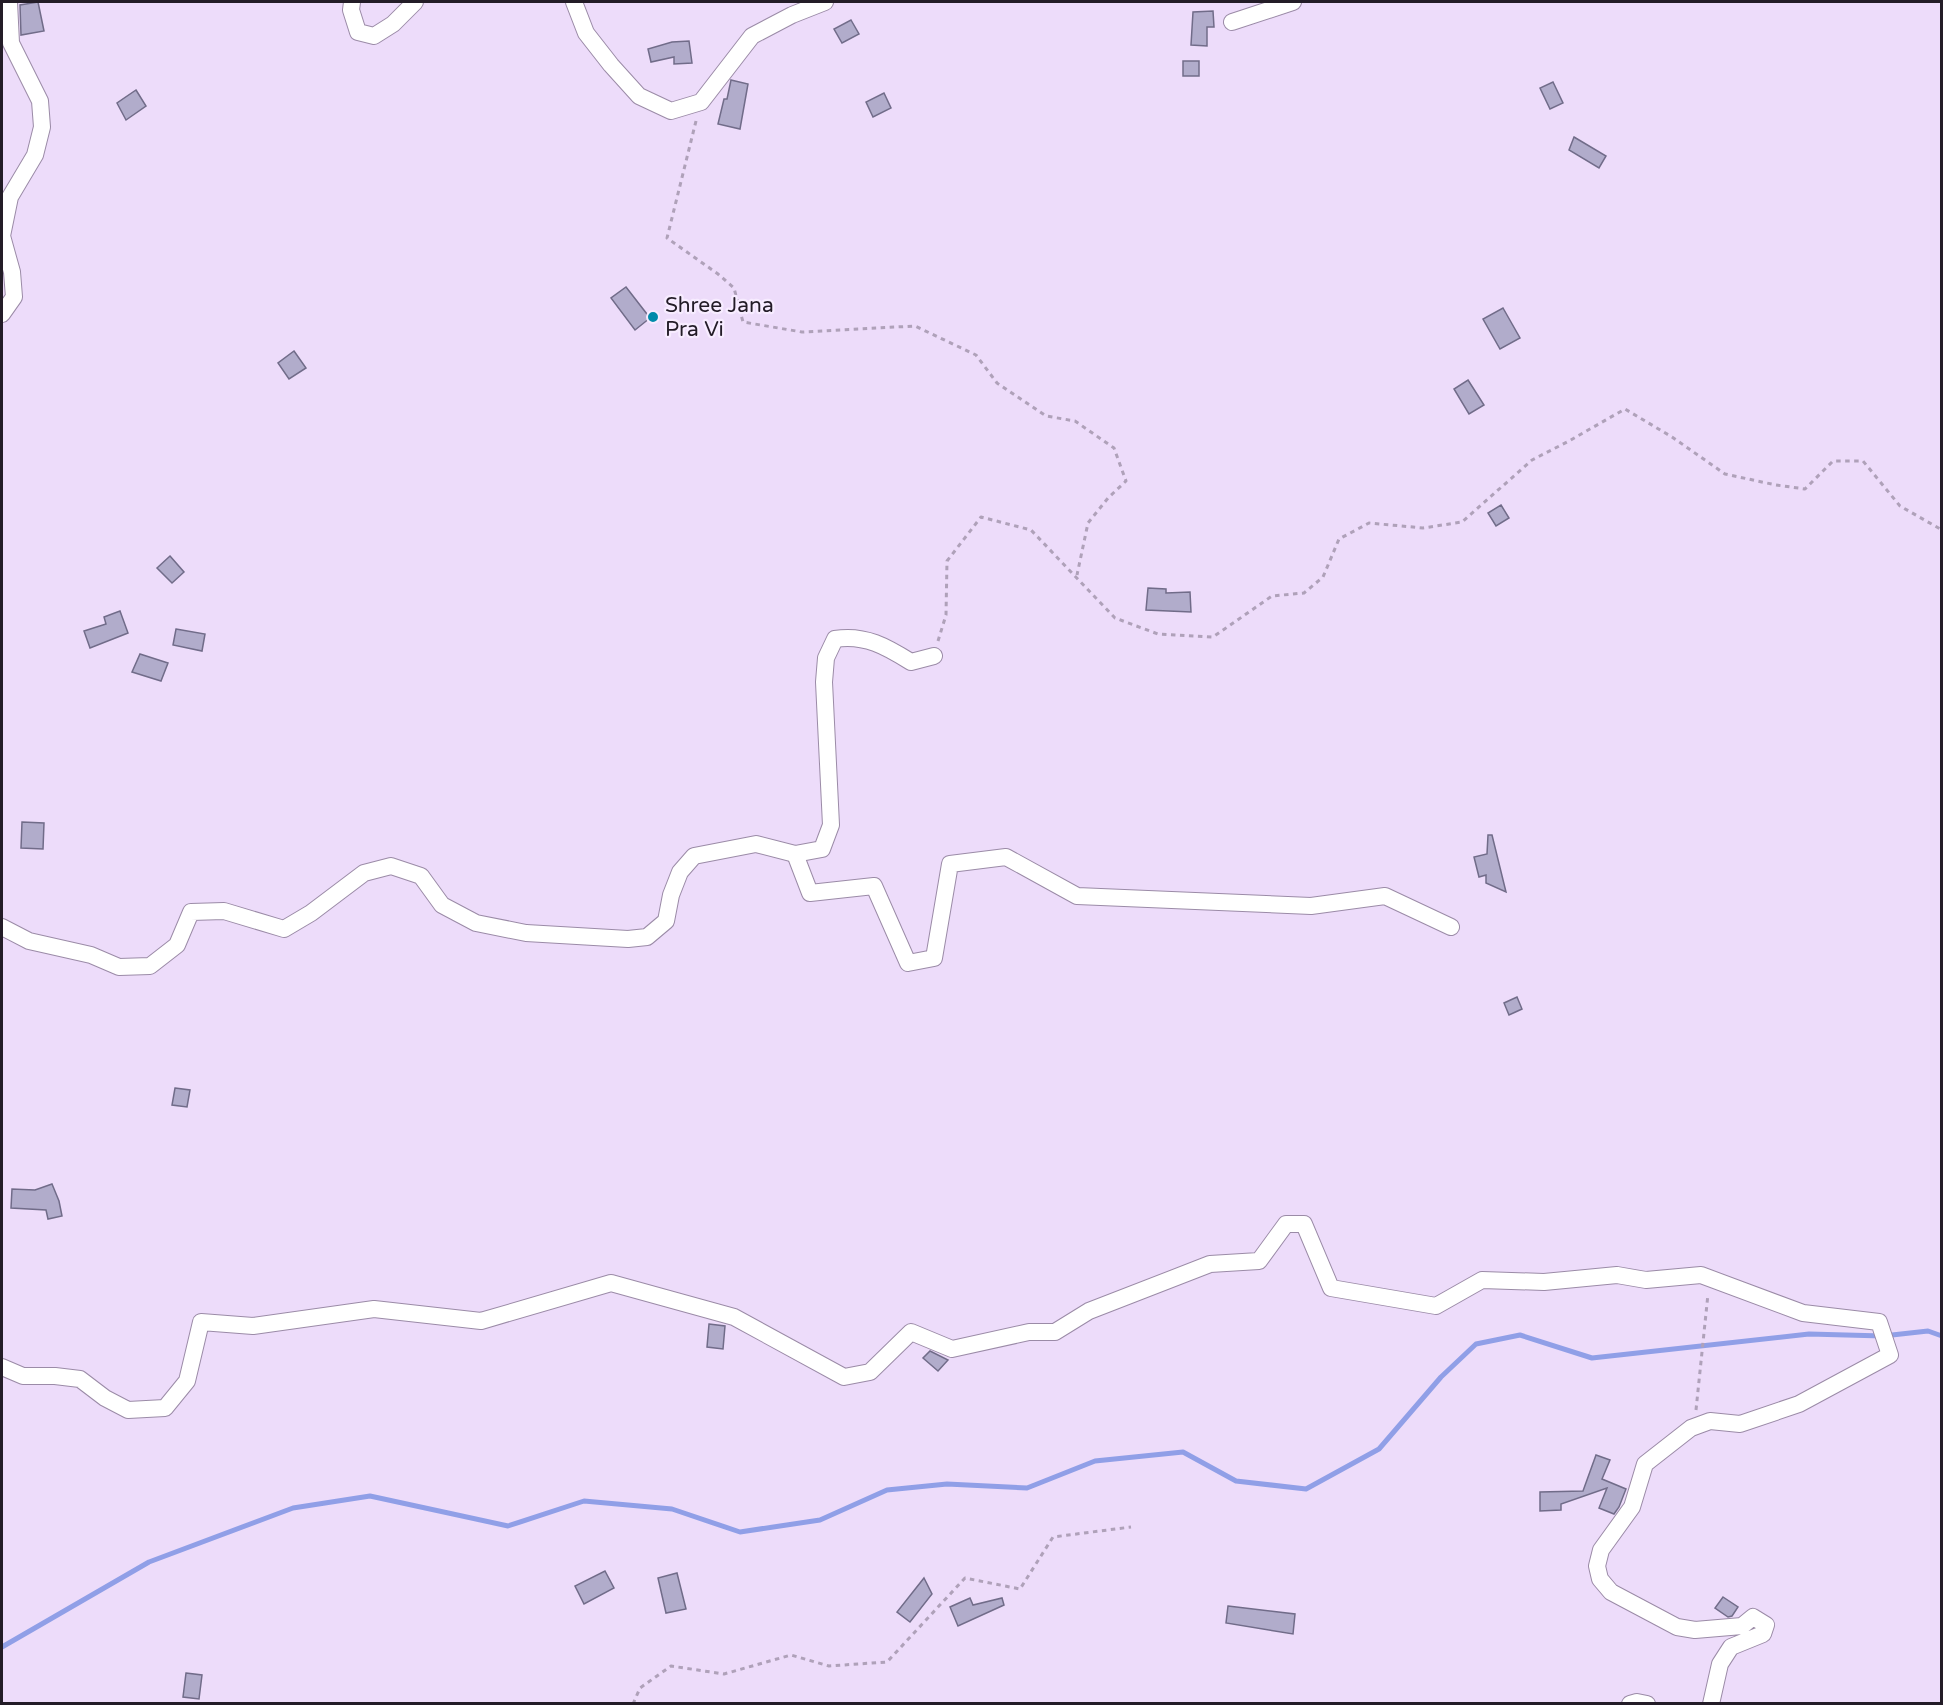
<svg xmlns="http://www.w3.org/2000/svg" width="1943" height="1705" font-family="'Varela Round',sans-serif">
<rect width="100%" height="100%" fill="#eddcfa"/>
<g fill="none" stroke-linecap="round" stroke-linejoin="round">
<path stroke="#909fe7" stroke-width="5" d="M2,1647L149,1562L293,1508L370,1496L508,1526L584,1501L672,1509L740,1532L820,1520L887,1490L947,1484L1027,1488L1095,1461L1183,1452L1236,1481L1306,1489L1379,1449L1441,1377L1476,1344L1520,1335L1592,1358L1809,1334L1883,1336L1928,1331L1942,1336"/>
</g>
<g fill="#b1accb" stroke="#716c89" stroke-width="1.5">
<path d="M38,2L44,31L21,35L20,5Z"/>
<path d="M1213,11L1214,27H1207V46L1191,45L1193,12Z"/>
<path d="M851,20L859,34L842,43L834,29Z"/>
<path d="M689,41L692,63L674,64V57L651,62L648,49L672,42Z"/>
<rect x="1183" y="61" width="16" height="15"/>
<path d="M731,80L748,84L740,129L718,124L724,99H727Z"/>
<path d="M1553,82L1563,103L1550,109L1540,88Z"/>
<path d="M136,90L146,106L126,120L117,103Z"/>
<path d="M884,93L891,108L873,117L866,102Z"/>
<path d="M1574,137L1606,156L1599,168L1569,150Z"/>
<path d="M626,287L650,318L635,330L611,298Z"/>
<path d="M1503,308L1520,338L1500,349L1483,319Z"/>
<path d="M294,351L306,368L289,379L278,363Z"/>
<path d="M1468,380L1484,405L1469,414L1454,389Z"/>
<path d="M1501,505L1509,518L1496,526L1488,513Z"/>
<path d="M170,556L184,572L172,583L157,568Z"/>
<path d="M1148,588L1166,589V593L1190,592L1191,612L1146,610Z"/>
<path d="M120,611L128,633L90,648L84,631L106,624L104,617Z"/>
<path d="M176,629L205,634L202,651L173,645Z"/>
<path d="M140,654L168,663L161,681L132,672Z"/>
<path d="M22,822L44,823L43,849L21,848Z"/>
<path d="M1488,835H1492L1506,892L1486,883V875L1479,877L1474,857L1487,854Z"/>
<path d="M1517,997L1522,1009L1509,1015L1504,1003Z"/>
<path d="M175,1088L190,1090L187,1107L172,1105Z"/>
<path d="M52,1184L59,1201L62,1216L48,1219L46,1210L11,1208L12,1189L35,1190Z"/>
<path d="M709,1324L725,1326L723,1349L707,1347Z"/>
<path d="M930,1351L948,1360L938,1371L923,1358Z"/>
<path d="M1596,1455L1610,1460L1602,1479L1626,1489L1619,1507L1614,1514L1599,1508L1607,1488L1561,1504V1510L1540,1511V1492L1583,1491Z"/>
<path d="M605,1571L614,1588L584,1604L575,1586Z"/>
<path d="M677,1573L686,1609L666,1613L658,1578Z"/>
<path d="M924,1578L932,1594L910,1622L897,1612Z"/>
<path d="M1723,1597L1738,1607L1732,1616L1728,1617L1715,1608Z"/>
<path d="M970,1598L973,1605L1002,1598L1004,1605L958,1626L950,1607Z"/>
<path d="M1228,1606L1295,1614L1293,1634L1226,1623Z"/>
<path d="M186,1673L202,1675L199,1699L183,1697Z"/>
</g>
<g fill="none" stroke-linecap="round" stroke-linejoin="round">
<g stroke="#9b8ba7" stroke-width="18">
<g id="street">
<path d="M352,2L351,10L358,32L374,36L393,24L415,2"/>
<path d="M574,2L586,33L611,65L639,96L671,111L701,102L752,36L792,15L825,2"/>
<path d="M1232,22L1293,2"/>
<path d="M2,314L14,297L12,272L2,236L10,197L35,155L42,127L40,101L11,43L9,2"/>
<path d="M795,854L810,893L874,886L908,963L934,958L950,864L1006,857L1077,896L1311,906L1385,896L1451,927"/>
<path d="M2,927L29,941L91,955L119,967L150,966L177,945L191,912L224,911L284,929L311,913L364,873L391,866L421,876L442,905L476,923L526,933L628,939L647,937L666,921L671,895L680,872L694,856L756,844L795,854L822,849L831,825L824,682L826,658L835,639C865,634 887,647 911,662L934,656"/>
<path d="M2,1367L23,1376H55L80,1379L105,1398L128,1410L165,1408L187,1381L201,1322L253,1326L374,1309L481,1321L611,1283L734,1317L844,1377L870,1372L911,1332L952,1349L1029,1332H1055L1089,1311L1210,1264L1259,1261L1286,1224H1304L1331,1288L1436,1306L1482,1280L1544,1282L1617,1275L1646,1280L1701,1275L1803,1313L1879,1322L1890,1355L1799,1404L1740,1424L1710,1421L1691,1428L1645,1464L1632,1507L1601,1550L1597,1566L1600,1579L1611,1592L1677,1627L1695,1630L1742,1626L1753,1617L1766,1625L1763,1634L1731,1647L1720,1664L1711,1704"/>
<path d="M1630,1704L1637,1702L1647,1704"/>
</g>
</g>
<g stroke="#afa1b9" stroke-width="3" stroke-dasharray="4.5 4.5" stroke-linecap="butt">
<path d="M696,121L667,238L718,274L734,288L743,322L802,332L915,326L976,355L997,383L1046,416L1075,421L1114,448L1126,481L1108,498L1088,523L1077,575"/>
<path d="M938,641L946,615L947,561L981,517L1031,530L1115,618L1158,634L1213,637L1272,596L1304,593L1323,577L1339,539L1369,523L1423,528L1462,522L1532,460L1569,441L1625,409L1672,437L1725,474L1776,485L1805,489L1833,461H1863L1900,506L1942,530"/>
<path d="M1696,1410L1708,1294"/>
<path d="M633,1704L640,1688L671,1666L724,1674L791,1655L829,1666L887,1662L965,1578L1020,1589L1053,1537L1131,1527"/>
</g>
<use href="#street" stroke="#fff" stroke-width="16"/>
</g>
<circle fill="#008baa" stroke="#f7ecff" stroke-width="2" cx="653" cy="317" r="6"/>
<g text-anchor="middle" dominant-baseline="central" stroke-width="4.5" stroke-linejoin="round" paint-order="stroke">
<g font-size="21" fill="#231c27" stroke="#f7ecff" text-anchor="start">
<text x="665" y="305">Shree Jana<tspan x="665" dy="24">Pra Vi</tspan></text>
</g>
</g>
<rect width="1943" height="1705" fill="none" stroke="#231c27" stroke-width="6"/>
</svg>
